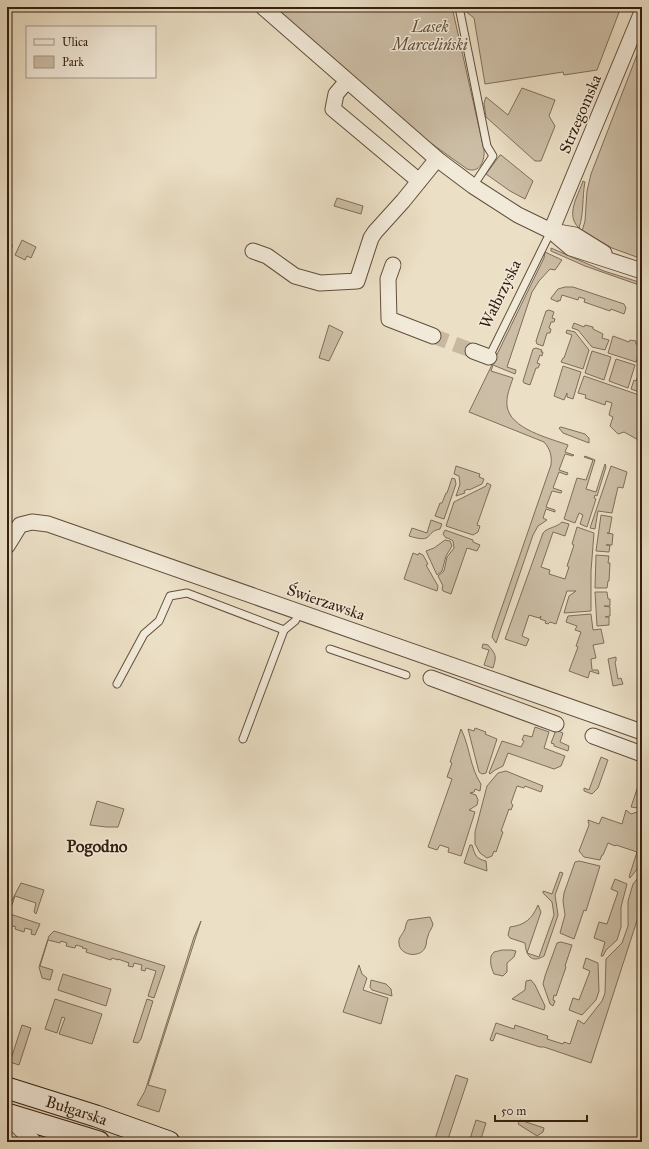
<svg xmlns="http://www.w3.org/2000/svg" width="649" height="1149" font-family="'IM FELL Great Primer',serif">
<rect width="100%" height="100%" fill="#ebdfc5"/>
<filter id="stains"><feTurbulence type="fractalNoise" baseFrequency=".005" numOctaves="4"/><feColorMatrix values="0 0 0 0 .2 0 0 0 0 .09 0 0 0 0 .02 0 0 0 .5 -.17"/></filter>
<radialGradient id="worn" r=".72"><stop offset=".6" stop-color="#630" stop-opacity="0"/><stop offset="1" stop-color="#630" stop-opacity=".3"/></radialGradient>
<g fill="#ccbea6" stroke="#806e5a">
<path d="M271,7H452L484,150C485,160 480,174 467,169L421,136Z"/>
<path d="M483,7H621L597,70L564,75L563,72L485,84L474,18L464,10Z"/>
<path d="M642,42V259L612,248L582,231L585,221L587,191L591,174Z"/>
<path d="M522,88L555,100L549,116L555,126L541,161H535L486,117L484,103L486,97L508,115Z"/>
<path d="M500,155H501L533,181L525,199L510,191L486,174Z"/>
<path d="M583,181L585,182C582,197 584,214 579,228C565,215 578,196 583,181Z"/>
<path d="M337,198L363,206L361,214L334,206Z"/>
<path d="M22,240L36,247L31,258L27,256L25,260L15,255Z"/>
<path d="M551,248L604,271L642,283V286L585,266L551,251Z"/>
<path d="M545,252L562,260L555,270L550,269L539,281L532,292L507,367L516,370L515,374L493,365L491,371L513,378C510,387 506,396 507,406C510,429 549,438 568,445L565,452L574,455L573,456L565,454L559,470L568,473L567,475L559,472L553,488L562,491L561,493L552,491L546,507L555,510V512L546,509L543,518L547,520L538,526L533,535L496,643L492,637L493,633L551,465C552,455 550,449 544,442L469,412L544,258Z"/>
<path d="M565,287H573L624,304L626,308L624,314L611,309L610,311L584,302L585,299L579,297L578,300L562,295L560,301L558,300V302L551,299V298L558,289Z"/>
<path d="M549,310L554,312L552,318L555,319L554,322H551L549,328L551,329L550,333H547L543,346L537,344L536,341L546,311Z"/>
<path d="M574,323L584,327L585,325L593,327V329L603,334L602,338L609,340L605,350L592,347L578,330L572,328Z"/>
<path d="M329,325L343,332L329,361L319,358Z"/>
<path d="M567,330L575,332L589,350L583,369L561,362L563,358H564L572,335L566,333Z"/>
<path d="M613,336L629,342L630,340L636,341V344L642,346L636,362L608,353Z"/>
<path d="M536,348L542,350L541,352H543L542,356L540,355L537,363L540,364L538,368H536L530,385L524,383L523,381L533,349Z"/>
<path d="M592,351L611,357L604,380L585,373Z"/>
<path d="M642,355V393L631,389L634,380L636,381L642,364L639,363Z"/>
<path d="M616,359L635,365L628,388L609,381Z"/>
<path d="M563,366L581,372L573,399L567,397V393L564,400L554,396Z"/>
<path d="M584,376L642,396V407L640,414L642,419V442L624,432L618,434L610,426L613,417L609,415L612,403L606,401L605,405L585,398L586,395L578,393Z"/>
<path d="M561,427L585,434L589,438V443L563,433L559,428Z"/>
<path d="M585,456L595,460L586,489L596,492L605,464L606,467L597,496L595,495L594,498L596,499L587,527L580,524L583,515L579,513L575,523L564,519L577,478L586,480L593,460L584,457Z"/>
<path d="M456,466L480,474L479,477L484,479L482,484L469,490L468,489L464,491L465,493L456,496L460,484L459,476L454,474Z"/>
<path d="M611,466L627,472L623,488L618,487L612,513L598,511L595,529L590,528Z"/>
<path d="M452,478L455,479L456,484L444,519L435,516L440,503H442L446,493H447Z"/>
<path d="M487,483L491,485L477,525L480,526L478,532L473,535L446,526L454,502L486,486Z"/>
<path d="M601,515L612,517L609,533H607L613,534L612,545H606H610L609,552L596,551Z"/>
<path d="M431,520L442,524L440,529C424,532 435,544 409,536L412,528L427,533Z"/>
<path d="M562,522L569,524L565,536L553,532L541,567L550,570L549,574L565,579L569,567L567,566L574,545L572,544L577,527L594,533L591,571V611L564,613L569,596L576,591H567L556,624L550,622L548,624L545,623L546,621L540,619L541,616L539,618L529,615L522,636L529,639L526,646L505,639L543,533C548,527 556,528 562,522Z"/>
<path d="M445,530L473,540V542L480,545L477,551L467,548L451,594L443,591L442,589L443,586L438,576L444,571L447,557L454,548L453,541L448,538H446L443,534Z"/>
<path d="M445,540L450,541L452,546L446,556L442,571L437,575L426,551L434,548Z"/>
<path d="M413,553L418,555L419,553L423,555L428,564L426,565L438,586L437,591L404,579Z"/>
<path d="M596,555L609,556L608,563H610L609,581H608L607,588H595Z"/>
<path d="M595,592H607L608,599H610V606H604L610,607V616L605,617H609V625L597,626Z"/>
<path d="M591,614L593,630L601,629L604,643L593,645L596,658L591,659L592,670H598L599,674L590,671L588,678L569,671L578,647L576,646L581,632L575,630L577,626L566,622L568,616Z"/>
<path d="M483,644L488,645C496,655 497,655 493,668L484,665L489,650L482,648Z"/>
<path d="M616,657V661L615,662L618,679L621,678L623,684L613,686L608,659Z"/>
<path d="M535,727L549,732L544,748L565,756L561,766L554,769L508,753L503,766L495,770L490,774L489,773L502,741L521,747L524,741L522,740L524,735L532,737Z"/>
<path d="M475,728L486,732L485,734L497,739L486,773L482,774L479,772L468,729L474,731Z"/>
<path d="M461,729C470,747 470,768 481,784L480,791L475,789L474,792L470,793L476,795L478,800L477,805L469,810L475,812L461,856L448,852L449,848L440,845L437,850L428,847L452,779L447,777L452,763L450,762Z"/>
<path d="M556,730L563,733L560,742L569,746L568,751L554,746V744L551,743Z"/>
<path d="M601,757L608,760L598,788L592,794L584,791V788L589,790Z"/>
<path d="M506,771L543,786L541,792L525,786L524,788L517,786L511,803L513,805L511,810L509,809L501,831L503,832L496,852L494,851L492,856L487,858L480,853L475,844V832L487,786L498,773Z"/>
<path d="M639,783L642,784V808H638L631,807Z"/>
<path d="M97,801L124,809L118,827H106L90,825Z"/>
<path d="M626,810L631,814L637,812L642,813V863L630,878L629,877L637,852L616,845L615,846L608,843L603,855H602L600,860L584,857L579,851L589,825L588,820L599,824L602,817L622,824Z"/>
<path d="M470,845H472C475,855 476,859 486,861L487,871L464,863Z"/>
<path d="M579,861L600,866L586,911L584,910L574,939L560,933L565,915L563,901L564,893L575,862Z"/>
<path d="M560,872L563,873L555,895L558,915L544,956C531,964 526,955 525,943L510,938L508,935L510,927C525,925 532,919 538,905L541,912L527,953L539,957L554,915L552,902L543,893V891L552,894Z"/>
<path d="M642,873V905L591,1063L544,1047H540L496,1033L493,1041L490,1040L496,1023L514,1029L515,1025L548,1036L547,1039L563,1044L564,1042L570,1044L578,1020L584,1024L602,1001L605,993L606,959L622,943L628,926V901L633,884Z"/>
<path d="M615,879L627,884L621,907V927L617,940L606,950L603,956H601L605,942L594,938L599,922L607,924L618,892L611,889Z"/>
<path d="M21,883L44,890L36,914L34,912L36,903L15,896L12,905L9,906Z"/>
<path d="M7,913L40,924L35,935L31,934L32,930L25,928L24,932L15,929L16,927L9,925L8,927L7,926Z"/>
<path d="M430,917L433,924C432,929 429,931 428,936C426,940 427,944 425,948C419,959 399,955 399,943C398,938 402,935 404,931C406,928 405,924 408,920Z"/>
<path d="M201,921L148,1085L166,1090L159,1112L137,1105L145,1091L194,937Z"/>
<path d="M54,931L165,966L154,998L148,996L156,971L146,968L145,971L141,970L142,965L134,963L133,967L128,966L129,963L118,959V960L112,958L111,960L86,952L87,949L82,948L83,947L76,945L75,948L66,946L67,943L61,941L60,943L48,940L40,966L53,970L50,980L42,978L39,967L49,936Z"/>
<path d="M561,942L572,945L565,966L566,967L556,996L554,995L553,1000L555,1001L553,1006L550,1004L543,984L545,976L557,943Z"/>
<path d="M502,950H511L516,951L514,957L507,963V972L503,976L494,974C491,967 490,963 491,956L494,952Z"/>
<path d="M586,958L598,963L599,991L596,1000L582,1015L569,1010L573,998L579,1000L590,971L583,968Z"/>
<path d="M359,965L362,974L367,978L363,990L388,998L381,1024L343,1012Z"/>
<path d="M63,974L111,989L106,1006L58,990Z"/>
<path d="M371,980L386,984L391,989L392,996L372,990L370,987Z"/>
<path d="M531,980L535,985L545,1006L544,1010L512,999L525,990L526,981Z"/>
<path d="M55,999L102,1014L92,1044L59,1034L65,1018L62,1017L57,1033L45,1029Z"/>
<path d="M147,999L153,1001L141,1039L138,1043L133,1042Z"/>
<path d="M22,1025L31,1028L19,1065L10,1062Z"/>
<path d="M456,1075L468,1079L447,1142H434Z"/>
<path d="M476,1120L486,1123L480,1142H469Z"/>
<path d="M520,1120L544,1128L543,1132L537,1136L518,1124Z"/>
</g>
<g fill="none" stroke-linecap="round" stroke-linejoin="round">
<path stroke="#c7b8a1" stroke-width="15" stroke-dasharray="15 8" stroke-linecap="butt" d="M433,336L473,351"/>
<g stroke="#624e3c" stroke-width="9">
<g id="lane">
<path d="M459,7L487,146L493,156L473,186"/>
<path d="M7,247L8,246"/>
<path d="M489,357L551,231"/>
<path d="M330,649L406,675"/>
<path d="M117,684L144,634L159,621L170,596L187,593L284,630L295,621L300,612"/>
<path d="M243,739L284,630"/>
</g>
</g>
<g stroke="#624e3c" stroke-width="17">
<g id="street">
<path d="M263,7L437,159L473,186L518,215L551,231L571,248L642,271"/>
<path d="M347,81L336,94L333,109L419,181"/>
<path d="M551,231L642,12"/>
<path d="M552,231L575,235L604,253"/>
<path d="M253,251L267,256L295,276L320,283L357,281L371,238L375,232L403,201L437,159"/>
<path d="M393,265L388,279L389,319L433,336"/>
<path d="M473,351L489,357"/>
<path d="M7,546L20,525L32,522L48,524L642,732"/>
<path d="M431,678L556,724"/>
<path d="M593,736L642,754"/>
<path d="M7,1116L34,1142"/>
</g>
</g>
<g stroke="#351e0f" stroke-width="23">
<g id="secondary">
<path id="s1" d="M7,1088L96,1116L169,1142"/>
<path d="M7,1114L99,1142"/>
</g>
</g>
<use href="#lane" stroke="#f2ead9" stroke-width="7"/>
<use href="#street" stroke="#f2ead9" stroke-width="15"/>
<use href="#secondary" stroke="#f2ead9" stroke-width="21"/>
</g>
<g text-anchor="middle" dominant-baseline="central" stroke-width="3" stroke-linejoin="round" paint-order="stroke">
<g font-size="16" font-style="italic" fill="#624e3c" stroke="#f2ead9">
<text x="430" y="26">Lasek<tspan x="430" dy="18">Marceliński</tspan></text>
</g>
<g font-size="16" fill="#351e0f" stroke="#f2ead9">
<text transform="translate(580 114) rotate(-67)">Strzegomska</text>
<text transform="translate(500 294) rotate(-64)">Wałbrzyska</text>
<text transform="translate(326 602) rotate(19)">Świerzawska</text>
<text stroke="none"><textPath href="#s1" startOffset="73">Bułgarska</textPath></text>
</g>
<g font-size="17" font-weight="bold" fill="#351e0f" stroke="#f2ead9">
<text x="97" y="846">Pogodno</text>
</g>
</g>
<rect width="649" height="1149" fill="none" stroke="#ebdfc5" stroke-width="24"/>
<rect x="8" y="8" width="633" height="1133" fill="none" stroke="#351e0f" stroke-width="2"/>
<rect x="12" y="12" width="625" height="1125" fill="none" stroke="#351e0f"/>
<rect x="26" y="26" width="130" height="52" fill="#f2ead9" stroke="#a69888"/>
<rect x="34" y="39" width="20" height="6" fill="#f2ead9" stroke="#a69888"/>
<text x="62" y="46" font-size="12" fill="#351e0f">Ulica</text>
<rect x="34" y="56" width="20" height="12" fill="#ccbea6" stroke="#a69888"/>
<text x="62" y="66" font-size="12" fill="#351e0f">Park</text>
<path d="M495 1115v6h92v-6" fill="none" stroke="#351e0f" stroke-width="2"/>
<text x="501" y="1115" font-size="12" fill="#351e0f" stroke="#f2ead9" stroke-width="3" paint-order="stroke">50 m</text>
<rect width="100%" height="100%" filter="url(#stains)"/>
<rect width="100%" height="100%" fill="url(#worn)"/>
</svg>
